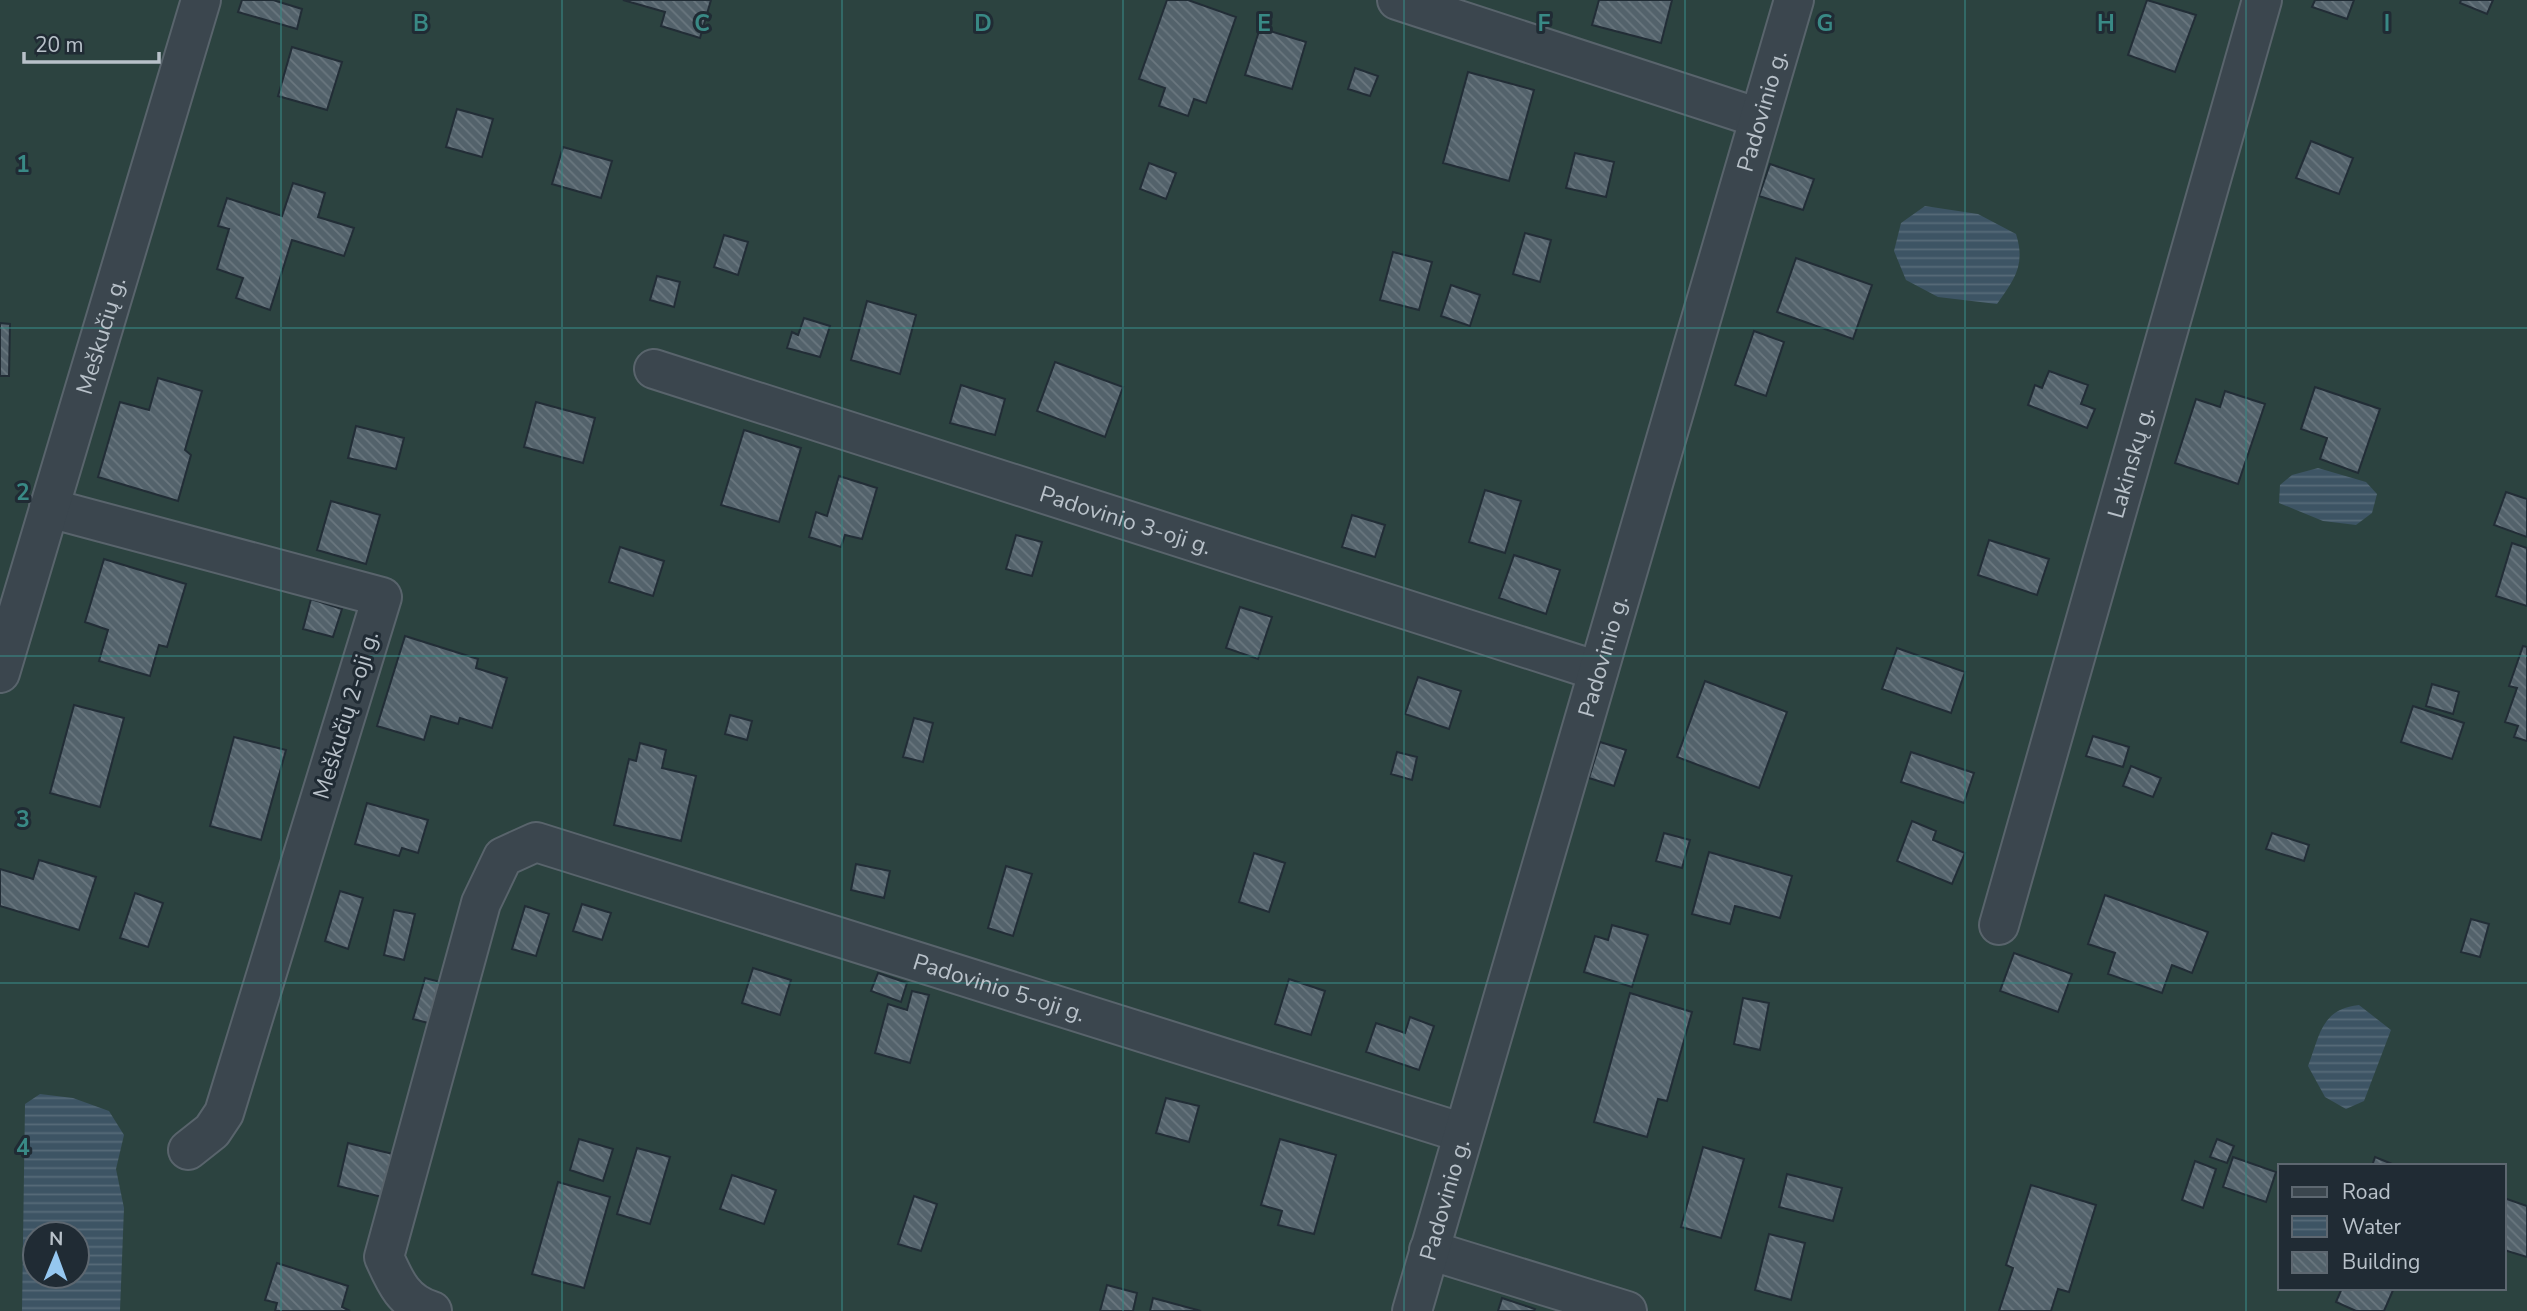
<svg xmlns="http://www.w3.org/2000/svg" width="2527" height="1311" font-family="'Nunito Sans',sans-serif">
<defs>
<pattern id="water-rules" width="6" height="5" patternUnits="userSpaceOnUse" patternTransform="scale(1.75)"><rect width="6" height="5" fill="#3d5464"/><path d="M0 2.5h6" fill="none" stroke="#576b79"/></pattern>
<pattern id="building-back-hatch" width="6" height="6" patternUnits="userSpaceOnUse" patternTransform="scale(1.75)"><rect width="6" height="6" fill="#53626b"/><path d="M-1 5l2 2M0 0l6 6M5-1l2 2" fill="none" stroke="#6a777f"/></pattern>
</defs>
<rect width="100%" height="100%" fill="#27353e"/>
<path fill="#2c4340" fill-rule="evenodd" d="M0,0H2527V1311H0ZM2280,1166H2504V1288H2280ZM35,1234H77V1276H35Z"/>
<g fill="url(#water-rules)" fill-rule="evenodd">
<path d="M1925,206L1978,214L2016,234C2026,265 2014,280 1997,304L1938,297L1906,280L1894,251L1901,223Z"/>
<path d="M2318,468L2366,482L2377,494L2372,513L2356,525L2323,521L2279,503L2280,485L2292,475Z"/>
<path d="M2359,1005L2391,1030L2364,1101L2346,1109L2325,1097L2308,1066C2320,1035 2321,1009 2359,1005Z"/>
<path d="M40,1094L73,1098L109,1111L124,1135L116,1169L124,1208L120,1311H22L25,1104ZM77,1234V1276H35V1234Z"/>
</g>
<g fill="url(#building-back-hatch)" stroke="#222d36" stroke-width="2">
<path d="M242,0H273L302,9L297,29L238,12Z"/>
<path d="M623,0H711L700,38L661,26L665,12Z"/>
<path d="M1167,0H1188L1236,17L1206,103L1194,99L1188,116L1159,106L1165,88L1139,79Z"/>
<path d="M1599,0H1672L1661,43L1592,25Z"/>
<path d="M2147,0L2196,15L2175,72L2128,55Z"/>
<path d="M2315,0H2354L2347,19L2312,7Z"/>
<path d="M2461,0H2493L2487,14L2460,3Z"/>
<path d="M1260,28L1306,42L1292,89L1245,75Z"/>
<path d="M292,47L342,62L327,110L278,96Z"/>
<path d="M1355,68L1378,76L1370,96L1348,89Z"/>
<path d="M1468,72L1534,90L1509,181L1443,163Z"/>
<path d="M457,109L493,119L482,157L446,147Z"/>
<path d="M2311,141L2353,158L2339,194L2296,178Z"/>
<path d="M563,147L612,161L601,198L552,184Z"/>
<path d="M1575,153L1614,162L1606,197L1566,188Z"/>
<path d="M1149,163L1176,173L1166,199L1140,189Z"/>
<path d="M1770,164L1814,179L1803,210L1759,196Z"/>
<path d="M293,183L325,193L318,217L354,228L344,256L292,240L270,310L236,298L243,278L217,269L229,229L218,226L227,198L282,216Z"/>
<path d="M1525,233L1551,240L1540,282L1513,274Z"/>
<path d="M724,235L748,242L738,275L714,267Z"/>
<path d="M1393,252L1432,262L1419,310L1380,300Z"/>
<path d="M1796,258L1872,285L1853,339L1777,312Z"/>
<path d="M657,276L680,282L674,307L650,300Z"/>
<path d="M1451,285L1480,295L1470,326L1441,316Z"/>
<path d="M867,301L916,315L900,374L851,360Z"/>
<path d="M804,318L830,326L820,357L787,348L792,332L798,335Z"/>
<path d="M0,323L10,324L9,376H0Z"/>
<path d="M1754,331L1784,342L1766,396L1735,385Z"/>
<path d="M1055,362L1123,387L1105,437L1037,411Z"/>
<path d="M2049,371L2088,385L2081,404L2095,409L2087,428L2028,405L2035,385L2042,388Z"/>
<path d="M158,378L202,391L185,450L191,455L178,501L98,477L120,402L149,410Z"/>
<path d="M961,385L1005,399L995,435L950,423Z"/>
<path d="M2315,387L2380,409L2358,473L2320,459L2327,438L2301,429Z"/>
<path d="M2225,391L2265,404L2238,484L2175,463L2196,399L2220,407Z"/>
<path d="M536,402L595,418L583,463L524,447Z"/>
<path d="M356,426L404,438L396,469L348,458Z"/>
<path d="M744,430L801,448L779,522L721,505Z"/>
<path d="M839,476L877,488L862,539L845,535L841,547L809,537L816,512L827,516Z"/>
<path d="M1485,490L1521,501L1505,553L1469,542Z"/>
<path d="M2506,492L2527,499V537L2494,525Z"/>
<path d="M331,501L380,515L366,564L317,550Z"/>
<path d="M1352,515L1385,525L1375,557L1342,547Z"/>
<path d="M1016,535L1042,542L1032,576L1006,569Z"/>
<path d="M1989,540L2049,559L2037,595L1978,575Z"/>
<path d="M2512,543L2527,548V606L2496,596Z"/>
<path d="M620,547L664,561L653,596L609,582Z"/>
<path d="M1514,555L1560,570L1546,614L1499,598Z"/>
<path d="M104,559L186,584L167,647L159,645L150,676L99,661L108,630L85,622Z"/>
<path d="M311,599L342,609L333,637L303,629Z"/>
<path d="M1240,607L1272,617L1258,659L1226,648Z"/>
<path d="M405,636L478,659L476,668L507,678L492,728L460,718L458,724L431,716L424,740L377,726Z"/>
<path d="M2523,646L2527,647V741L2514,737L2518,726L2505,722L2517,688L2509,686Z"/>
<path d="M1897,648L1965,672L1951,713L1882,689Z"/>
<path d="M1418,677L1461,691L1449,729L1405,714Z"/>
<path d="M1705,681L1787,712L1759,788L1677,757Z"/>
<path d="M2432,684L2459,692L2453,714L2426,706Z"/>
<path d="M74,705L124,718L100,807L50,793Z"/>
<path d="M2413,706L2464,723L2452,759L2401,742Z"/>
<path d="M730,715L752,721L747,740L725,734Z"/>
<path d="M914,718L933,723L923,762L903,757Z"/>
<path d="M2093,736L2129,747L2123,767L2086,756Z"/>
<path d="M234,737L286,750L261,840L210,826Z"/>
<path d="M1600,742L1626,750L1614,786L1589,778Z"/>
<path d="M640,743L666,750L662,768L696,776L681,841L614,825L629,759L636,761Z"/>
<path d="M1397,752L1417,757L1412,780L1391,774Z"/>
<path d="M1911,752L1974,773L1964,803L1901,782Z"/>
<path d="M2131,766L2161,778L2153,797L2123,786Z"/>
<path d="M367,803L428,820L418,853L402,848L399,856L355,844Z"/>
<path d="M1912,821L1936,831L1933,840L1965,853L1952,884L1897,861Z"/>
<path d="M1664,833L1690,840L1682,868L1656,861Z"/>
<path d="M2272,833L2309,845L2304,861L2266,849Z"/>
<path d="M1709,852L1792,876L1780,918L1735,906L1730,924L1692,914Z"/>
<path d="M1254,853L1285,863L1269,912L1239,902Z"/>
<path d="M39,860L96,877L79,930L0,906V869L33,879Z"/>
<path d="M856,864L890,871L884,898L851,890Z"/>
<path d="M1006,866L1032,874L1013,936L988,928Z"/>
<path d="M340,891L363,898L348,949L325,941Z"/>
<path d="M135,893L163,903L148,947L120,938Z"/>
<path d="M2105,895L2208,932L2192,973L2172,965L2162,993L2108,974L2115,953L2088,944Z"/>
<path d="M582,904L611,913L602,940L573,931Z"/>
<path d="M525,906L549,914L536,956L512,949Z"/>
<path d="M394,910L415,914L404,960L384,955Z"/>
<path d="M2471,919L2489,924L2480,957L2461,952Z"/>
<path d="M1612,925L1648,935L1632,987L1584,972L1595,936L1608,940Z"/>
<path d="M2014,953L2072,974L2058,1012L2000,991Z"/>
<path d="M753,968L791,980L780,1015L742,1003Z"/>
<path d="M878,973L907,983L901,1002L871,991Z"/>
<path d="M425,978L444,983L432,1024L413,1019Z"/>
<path d="M1289,979L1325,991L1311,1035L1275,1024Z"/>
<path d="M912,991L929,995L910,1063L875,1053L888,1004L907,1010Z"/>
<path d="M1630,993L1692,1012L1667,1101L1658,1099L1647,1137L1594,1122Z"/>
<path d="M1743,998L1769,1003L1760,1050L1734,1044Z"/>
<path d="M1410,1017L1434,1026L1419,1070L1366,1052L1376,1023L1405,1033Z"/>
<path d="M1166,1098L1199,1106L1189,1142L1156,1133Z"/>
<path d="M579,1139L613,1149L603,1181L570,1170Z"/>
<path d="M1280,1139L1336,1155L1314,1234L1278,1225L1282,1211L1261,1205Z"/>
<path d="M2217,1139L2234,1146L2227,1163L2210,1157Z"/>
<path d="M348,1143L397,1155L386,1198L338,1186Z"/>
<path d="M1703,1147L1744,1159L1721,1238L1681,1227Z"/>
<path d="M637,1148L670,1157L650,1224L617,1214Z"/>
<path d="M2233,1157L2276,1172L2266,1202L2223,1187Z"/>
<path d="M2375,1157L2397,1166H2372Z"/>
<path d="M2195,1161L2216,1169L2203,1208L2182,1200Z"/>
<path d="M1787,1174L1842,1188L1833,1221L1779,1207Z"/>
<path d="M732,1175L776,1190L764,1224L720,1209Z"/>
<path d="M558,1182L610,1197L584,1288L532,1274Z"/>
<path d="M2031,1185L2096,1205L2069,1292L2058,1289L2051,1311H1999L2013,1268L2006,1265Z"/>
<path d="M914,1196L937,1204L921,1251L898,1244Z"/>
<path d="M2504,1198L2527,1206V1257L2504,1250Z"/>
<path d="M1769,1234L1805,1243L1791,1300L1755,1290Z"/>
<path d="M277,1263L348,1286L342,1307L350,1311H275L277,1303L265,1300Z"/>
<path d="M1107,1285L1137,1293L1133,1311H1100Z"/>
<path d="M2342,1288H2394L2384,1311H2356L2336,1302Z"/>
<path d="M1153,1298L1201,1311H1150Z"/>
<path d="M1502,1298L1535,1309L1534,1311H1498Z"/>
</g>
<g fill="none" stroke-linecap="round" stroke-linejoin="round">
<g stroke="#59646c" stroke-width="42">
<g id="street">
<path d="M1397,0L1759,118"/>
<path id="s1" d="M654,369L1598,671"/>
<path d="M49,508L382,597L224,1113L212,1131L188,1150"/>
<path id="s2" d="M0,673L201,0"/>
<path id="s3" d="M1999,925L2262,0"/>
<path d="M1429,1250L1627,1311"/>
<path id="s4" d="M432,1311C404,1303 395,1282 384,1257L481,903L503,857L536,842L1463,1133"/>
<path id="s5" d="M1412,1311L1794,0"/>
</g>
</g>
<use href="#street" stroke="#3b464e" stroke-width="38"/>
</g>
<path fill="none" stroke="#398985" stroke-width="2" stroke-opacity="0.55" d="M281,0V1311M562,0V1311M842,0V1311M1123,0V1311M1404,0V1311M1685,0V1311M1965,0V1311M2246,0V1311M0,328H2527M0,656H2527M0,983H2527"/>
<g text-anchor="middle" dominant-baseline="central" stroke-width="6" stroke-linejoin="round" paint-order="stroke">
<g font-size="23" fill="#b8c1c9" stroke="#202b34">
<text stroke="none"><textPath href="#s5" startOffset="1250">Padovinio g.</textPath></text>
<text stroke="none"><textPath href="#s2" startOffset="352">Meškučių g.</textPath></text>
<text stroke="none"><textPath href="#s3" startOffset="481">Lakinskų g.</textPath></text>
<text stroke="none"><textPath href="#s1" startOffset="495">Padovinio 3-oji g.</textPath></text>
<text stroke="none"><textPath href="#s5" startOffset="682">Padovinio g.</textPath></text>
<text transform="translate(346 715) rotate(-73)">Meškučių 2-oji g.</text>
<text stroke="none"><textPath href="#s4" startOffset="1015">Padovinio 5-oji g.</textPath></text>
<text stroke="none"><textPath href="#s5" startOffset="116">Padovinio g.</textPath></text>
</g>
</g>
<g font-size="23" text-anchor="middle" font-weight="bold" fill="#398985" stroke="#202b34" stroke-width="6" stroke-linejoin="round" paint-order="stroke">
<text x="421" y="31">B</text>
<text x="702" y="31">C</text>
<text x="983" y="31">D</text>
<text x="1264" y="31">E</text>
<text x="1544" y="31">F</text>
<text x="1825" y="31">G</text>
<text x="2106" y="31">H</text>
<text x="2387" y="31">I</text>
<text x="23" y="172">1</text>
<text x="23" y="500">2</text>
<text x="23" y="827">3</text>
<text x="23" y="1155">4</text>
</g>
<rect x="2278" y="1164" width="228" height="126" fill="#202b34" stroke="#5d6770" stroke-width="2"/>
<rect x="2292" y="1187" width="35" height="10" fill="#3b464e" stroke="#5d6770" stroke-width="2"/>
<text x="2342" y="1199" font-size="21" fill="#b8c1c9">Road</text>
<rect x="2292" y="1216" width="35" height="21" fill="url(#water-rules)" stroke="#5d6770" stroke-width="2"/>
<text x="2342" y="1234" font-size="21" fill="#b8c1c9">Water</text>
<rect x="2292" y="1252" width="35" height="21" fill="url(#building-back-hatch)" stroke="#5d6770" stroke-width="2"/>
<text x="2342" y="1269" font-size="21" fill="#b8c1c9">Building</text>
<g transform="translate(56 1255) rotate(1)"><circle r="33" fill="#202b34" stroke="#5d6770" stroke-width="2"/>
<path d="M0-5L12 26L0 18L-12 26Z" fill="#95c7f0"/>
<text y="-10" font-size="19" font-weight="bold" text-anchor="middle" fill="#b8c1c9">N</text>
</g>
<path d="M24 52v10h135v-10" fill="none" stroke="#b8c1c9" stroke-width="3.5"/>
<text x="35" y="52" font-size="21" fill="#b8c1c9" stroke="#202b34" stroke-width="5" paint-order="stroke">20 m</text>
</svg>
